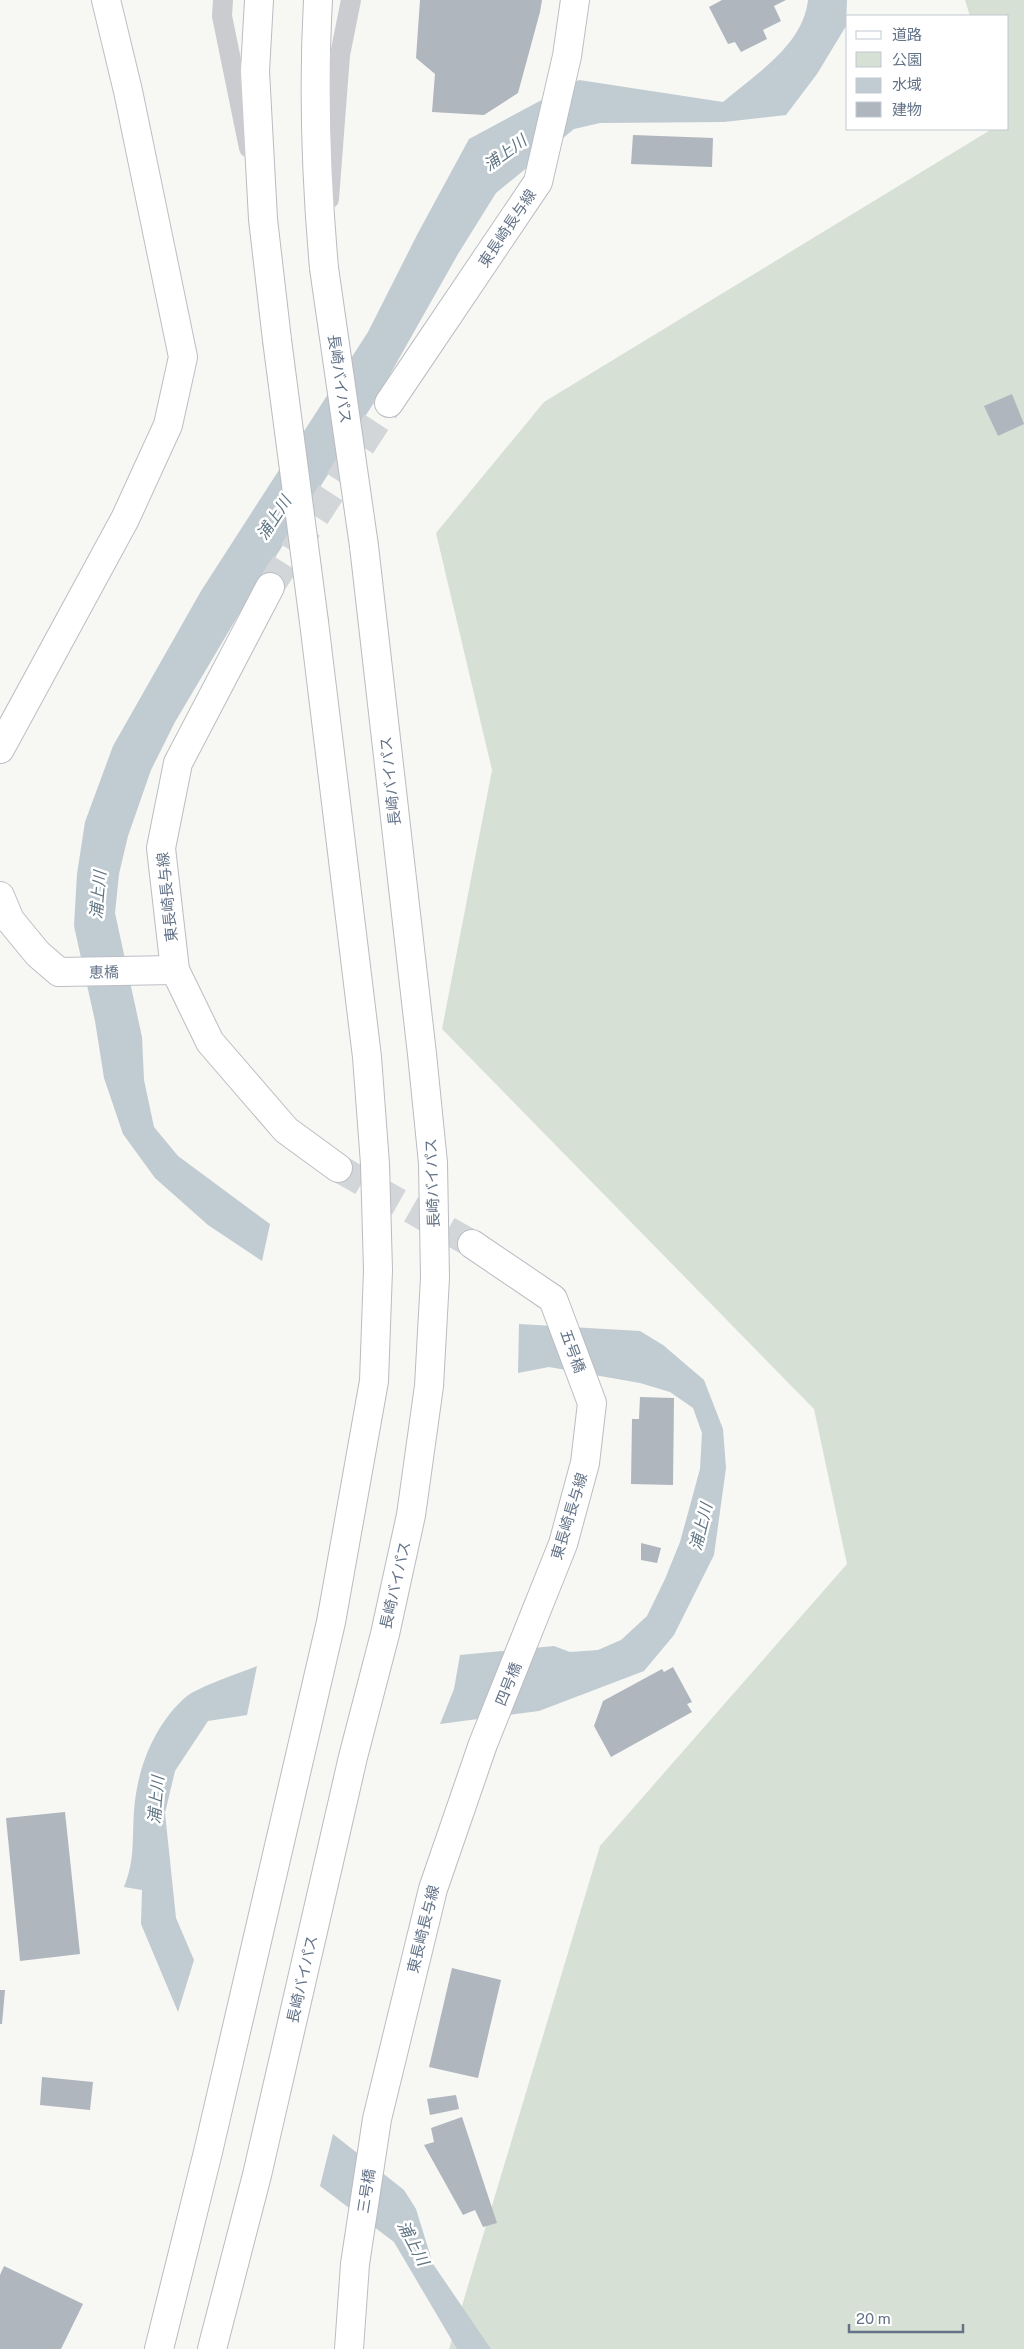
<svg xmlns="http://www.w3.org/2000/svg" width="1024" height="2349" font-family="'Public Sans','Noto Sans JP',sans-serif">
<rect width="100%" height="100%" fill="#f7f7f4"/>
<path fill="#d7e0d5" d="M965,0H1024V2349H449L600,1846L847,1564L814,1409L442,1029L492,770L436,533L544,402L992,129H1008V16H970Z"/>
<g fill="#c1cbd2">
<path d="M808,0H847L846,26L817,74L786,115L724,122L600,123L574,129L496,193L458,254L375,401L239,614L175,722L151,770L128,836L119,874L115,913L142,1037L144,1080L154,1127L178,1156L270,1224L262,1261L208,1225L155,1178L123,1134L104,1078L95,1021L74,926L77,874L85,822L113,746L201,591L368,332L418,233L469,139L579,80L723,102C755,74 803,46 808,0Z"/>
<path d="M519,1324L640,1331L663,1345L704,1380L723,1429L726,1468L714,1555L674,1635L644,1671L539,1711L440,1724L454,1689L460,1655L554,1646L570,1652L598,1650L621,1640L647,1616L665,1579L680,1542L700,1469L702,1433L693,1408L670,1392L640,1383L549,1367L518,1373Z"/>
<path d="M257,1666L247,1715L208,1721L175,1771L165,1813L176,1918L194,1960L178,2012L141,1924L142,1890L124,1887C135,1860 132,1840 134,1811C137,1769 154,1724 187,1696C198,1687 242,1672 257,1666Z"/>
<path d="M333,2134L404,2190L416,2209L433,2264L491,2349H457L394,2242L320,2186Z"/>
</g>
<g fill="#b0b6be">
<path d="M420,0H542L540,12L518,93L484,115L432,112L435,74L416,58Z"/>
<path d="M722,0H786L774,6L781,21L763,30L767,39L741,52L735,42L728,44L709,7Z"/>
<path d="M633,135L713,138L712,167L631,164Z"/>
<path d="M1012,394L1024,424L998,436L984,406Z"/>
<path d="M640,1397L674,1398L673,1485L631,1484L632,1419H639Z"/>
<path d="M641,1543L661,1548L657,1563L641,1560Z"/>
<path d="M673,1667L692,1702L687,1704L692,1712L611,1757L594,1726L603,1701L662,1669L664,1672Z"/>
<path d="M65,1812L80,1954L20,1961L6,1818Z"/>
<path d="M452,1968L501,1980L478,2078L429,2067Z"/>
<path d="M0,1990H5L2,2024H0Z"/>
<path d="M42,2077L93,2082L90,2110L40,2105Z"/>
<path d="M456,2095L459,2109L430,2115L427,2099Z"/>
<path d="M462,2117L497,2223L483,2227L475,2210L463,2215L424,2145L434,2142L431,2128Z"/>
<path d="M4,2266L83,2304L61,2349H0V2275Z"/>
</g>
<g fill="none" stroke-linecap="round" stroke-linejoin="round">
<g stroke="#d2d6d9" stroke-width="28" stroke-dasharray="28 14" stroke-linecap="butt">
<path d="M270,587L389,403"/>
<path d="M338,1168L472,1244"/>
</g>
<g stroke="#bbbfc5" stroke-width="30">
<g id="secondary">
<path d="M0,749L125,519L168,425L183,357L128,91L106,0"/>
<path d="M0,896L10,920L38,954L59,972L175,970"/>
</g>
</g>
<g stroke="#babdc2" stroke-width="30">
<g id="primary">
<path d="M389,403L538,182L567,56L575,0"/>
<path d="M270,587L178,763L161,848L175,970L210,1042L286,1130L338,1168"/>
<path d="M349,2349L355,2264L377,2119L433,1889L483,1744L563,1544L585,1463L592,1403L553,1299L472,1244"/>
</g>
</g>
<g stroke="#b9bcc0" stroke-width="30">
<g id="highway">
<path d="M259,0L255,71L263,219L277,340"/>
<path d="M318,0C313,90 316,178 324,268"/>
<path d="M159,2349L208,2152L331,1622L374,1381L378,1270L375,1164L367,1057L314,622"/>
<path d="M212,2349L257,2175L353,1757L385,1634L411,1515L429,1386L435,1278L433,1163L422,1054L364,546"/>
</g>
</g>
<g stroke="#caccd0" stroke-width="20">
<path d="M223,0L222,16L249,148"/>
<path d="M329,199L340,55L351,0"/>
</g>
<use href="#secondary" stroke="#fff" stroke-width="28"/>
<use href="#primary" stroke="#fff" stroke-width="28"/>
<use href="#highway" stroke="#fff" stroke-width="28"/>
<g stroke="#b9bcc0" stroke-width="30" stroke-linecap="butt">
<g id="highway-bridge">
<path d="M324,268L364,546"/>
<path d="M277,340L314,622"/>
</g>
</g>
<use href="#highway-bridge" stroke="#fff" stroke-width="28"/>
</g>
<g text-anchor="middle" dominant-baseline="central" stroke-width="5" stroke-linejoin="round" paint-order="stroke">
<g font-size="15" fill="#647388" stroke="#fff">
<text transform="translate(507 228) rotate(-56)">東長崎長与線</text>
<text transform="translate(340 379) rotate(82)">長崎バイパス</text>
<text transform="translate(390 781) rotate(-96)">長崎バイパス</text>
<text transform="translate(167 897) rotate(-96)">東長崎長与線</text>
<text transform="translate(104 972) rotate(-1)">恵橋</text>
<text transform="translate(432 1183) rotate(-92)">長崎バイパス</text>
<text transform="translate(573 1351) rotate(70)">五号橋</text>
<text transform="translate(569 1516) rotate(-73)">東長崎長与線</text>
<text transform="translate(395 1585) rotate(-77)">長崎バイパス</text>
<text transform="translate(508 1684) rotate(-68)">四号橋</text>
<text transform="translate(423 1929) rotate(-76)">東長崎長与線</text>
<text transform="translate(302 1979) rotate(-77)">長崎バイパス</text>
<text transform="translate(366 2191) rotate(-81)">三号橋</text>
</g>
<g font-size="16" font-style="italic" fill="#5f7583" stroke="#fff">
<text transform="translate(505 153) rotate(-36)">浦上川</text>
<text transform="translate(274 518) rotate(-57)">浦上川</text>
<text transform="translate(98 895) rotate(-85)">浦上川</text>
<text transform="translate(701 1527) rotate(-76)">浦上川</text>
<text transform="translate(156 1800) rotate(-85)">浦上川</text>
<text transform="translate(413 2243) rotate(62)">浦上川</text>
</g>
</g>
<rect x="846" y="15" width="162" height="115" fill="#ffffff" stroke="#c1c7cf"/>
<rect x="856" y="31" width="25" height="8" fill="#ffffff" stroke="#c1c7cf"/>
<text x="892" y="40" font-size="15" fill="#647388">道路</text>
<rect x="856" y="52" width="25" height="15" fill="#d7e0d5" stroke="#c1c7cf"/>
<text x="892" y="65" font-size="15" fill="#647388">公園</text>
<rect x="856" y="78" width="25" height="15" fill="#c1cbd2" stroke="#c1c7cf"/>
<text x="892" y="90" font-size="15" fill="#647388">水域</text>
<rect x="856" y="102" width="25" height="15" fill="#b0b6be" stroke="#c1c7cf"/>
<text x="892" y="115" font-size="15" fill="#647388">建物</text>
<path d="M849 2324v8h114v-8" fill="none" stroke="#647388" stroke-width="2.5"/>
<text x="856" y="2324" font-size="15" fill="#647388" stroke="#ffffff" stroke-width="4" paint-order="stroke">20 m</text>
</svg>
